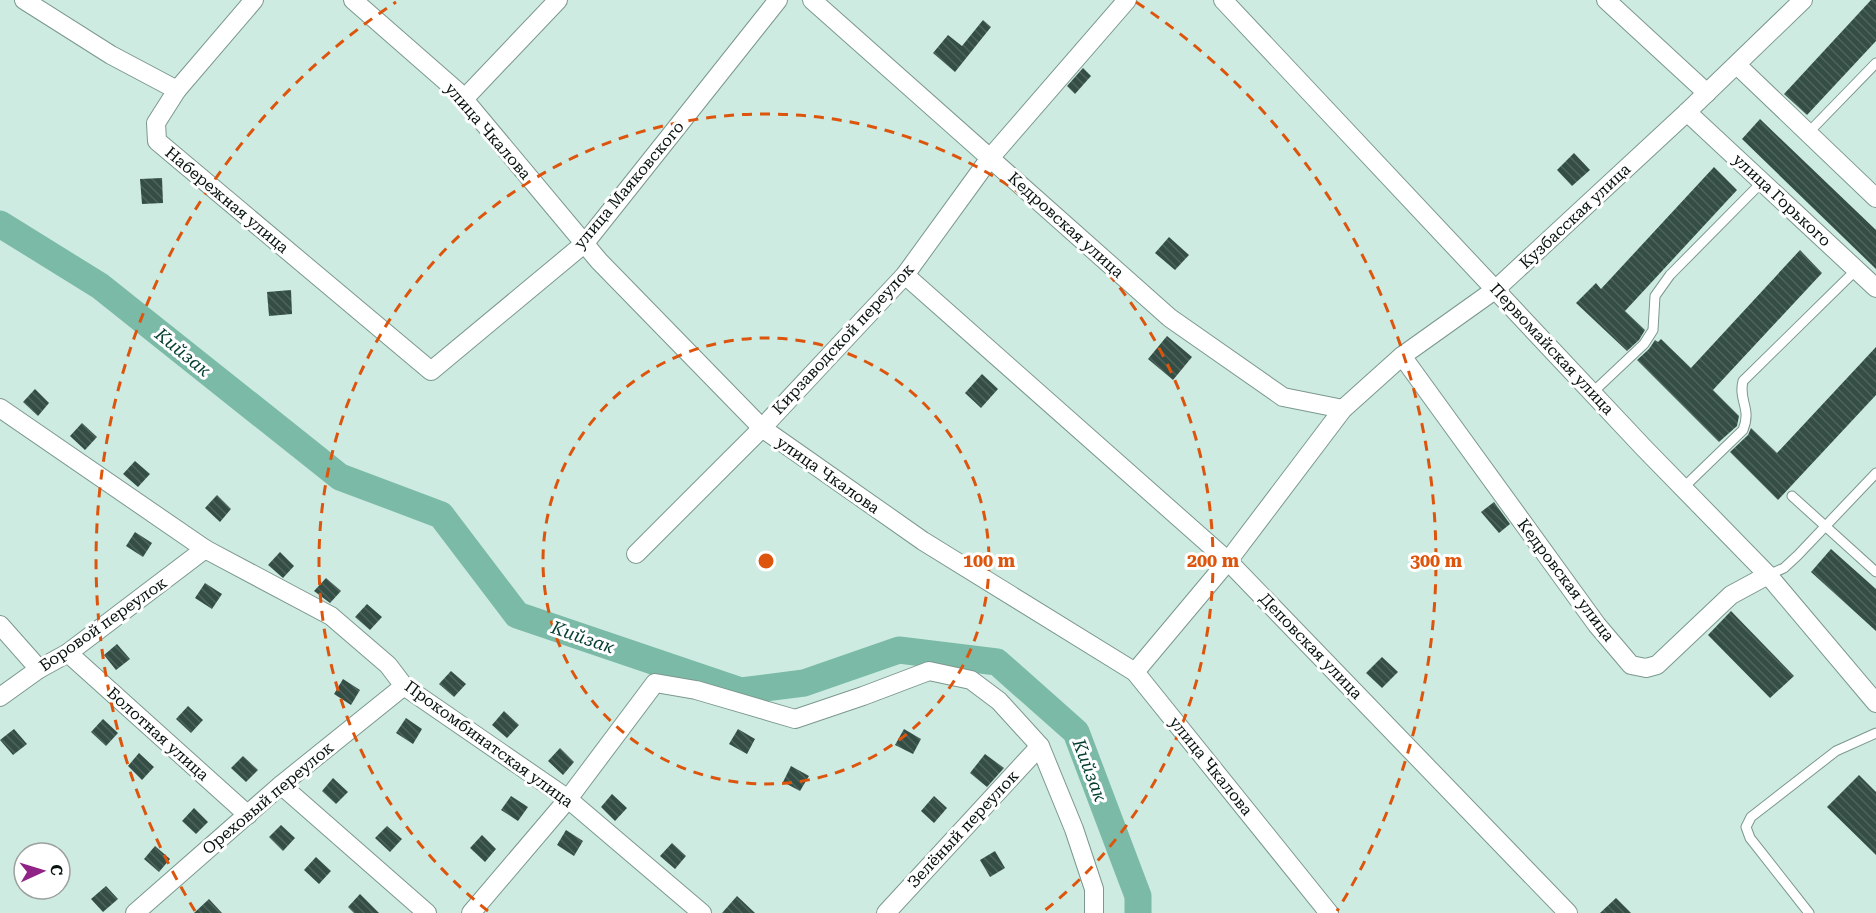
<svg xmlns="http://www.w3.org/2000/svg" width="1876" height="913" font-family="'Roboto Serif',serif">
<defs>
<pattern id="building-back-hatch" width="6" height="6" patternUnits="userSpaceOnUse" patternTransform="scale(1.5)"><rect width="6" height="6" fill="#344e46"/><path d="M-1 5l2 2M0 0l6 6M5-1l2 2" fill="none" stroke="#4e635d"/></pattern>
</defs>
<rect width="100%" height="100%" fill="#cdebe1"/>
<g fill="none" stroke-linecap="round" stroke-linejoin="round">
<path stroke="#7bbaa6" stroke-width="27" d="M0,224L100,286L340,477L441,515L517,615L741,691L804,683L899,650L997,662L1076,732L1138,896V913"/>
</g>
<g fill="url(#building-back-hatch)">
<path d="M1871,0H1876V41L1807,115L1784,94Z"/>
<path d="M983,20L991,27L955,72L933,53L948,35L962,46Z"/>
<path d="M1083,68L1091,76L1075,94L1067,86Z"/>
<path d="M1760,119L1876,230V269L1742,139Z"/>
<path d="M1574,153L1590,170L1572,186L1557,170Z"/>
<path d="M1714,167L1737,190L1625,311L1645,330L1639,340L1627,351L1576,303L1596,283L1601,289Z"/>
<path d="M162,178L163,203L142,204L140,179Z"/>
<path d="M1169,237L1189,255L1175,270L1155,253Z"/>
<path d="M1800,250L1822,273L1713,390L1739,416L1737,426L1719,442L1637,360L1649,349L1655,340L1658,342L1661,339L1691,368Z"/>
<path d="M291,290L292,314L269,316L267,292Z"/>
<path d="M1167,336L1192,357L1173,380L1148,359Z"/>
<path d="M1876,347V395L1778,500L1730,452L1748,435L1751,428L1777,453Z"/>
<path d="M982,374L998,389L981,408L965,393Z"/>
<path d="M35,389L49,403L38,416L23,402Z"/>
<path d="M82,423L97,437L85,450L70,436Z"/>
<path d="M135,461L150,474L138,487L123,474Z"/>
<path d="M217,495L231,509L220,522L205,508Z"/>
<path d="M1494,502L1510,524L1499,533L1481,512Z"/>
<path d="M135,532L152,543L143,557L126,546Z"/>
<path d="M1831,549L1876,589V631L1811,572Z"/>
<path d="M280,552L294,566L283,578L268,565Z"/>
<path d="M326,578L341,591L330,603L314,591Z"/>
<path d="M205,583L222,594L212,609L195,598Z"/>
<path d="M367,604L382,617L370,630L355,617Z"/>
<path d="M1731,611L1794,676L1770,698L1708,635Z"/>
<path d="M117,644L130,659L116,670L104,655Z"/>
<path d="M1382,657L1398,672L1382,688L1366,673Z"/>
<path d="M451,671L466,684L454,697L439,684Z"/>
<path d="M343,679L360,690L351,705L334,694Z"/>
<path d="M188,706L203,720L191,733L176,719Z"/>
<path d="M504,711L519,725L507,738L492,725Z"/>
<path d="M406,718L422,729L413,744L396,733Z"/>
<path d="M103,719L118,733L106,746L91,732Z"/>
<path d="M14,729L27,744L13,755L0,740Z"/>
<path d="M738,729L755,739L747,754L729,744Z"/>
<path d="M904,729L921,739L913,754L895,745Z"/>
<path d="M560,748L574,762L563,775L548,761Z"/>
<path d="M139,753L154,767L142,780L128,766Z"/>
<path d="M985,754L1004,768L987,787L970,773Z"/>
<path d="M243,756L258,770L246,782L231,768Z"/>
<path d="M791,766L809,776L800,791L783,782Z"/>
<path d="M1859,775L1876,792V855L1827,807Z"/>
<path d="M333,778L348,792L336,804L322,791Z"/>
<path d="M612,794L627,808L615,821L601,807Z"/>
<path d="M511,796L528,807L518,821L501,810Z"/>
<path d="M934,796L947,808L934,823L921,811Z"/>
<path d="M194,808L208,822L196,834L182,821Z"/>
<path d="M281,825L295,838L283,851L269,837Z"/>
<path d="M387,826L402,839L390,852L375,838Z"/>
<path d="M566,830L583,841L574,856L557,845Z"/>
<path d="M482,835L496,849L485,862L470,848Z"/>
<path d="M672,843L686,856L675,869L660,856Z"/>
<path d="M155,846L170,859L159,872L144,859Z"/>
<path d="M995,851L1005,868L990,877L980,860Z"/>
<path d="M316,857L331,871L319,884L304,870Z"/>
<path d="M106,886L118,899L103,912L91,899Z"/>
<path d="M360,894L379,913H354L348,907Z"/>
<path d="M737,896L755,913H722Z"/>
<path d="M1616,898L1631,913H1600Z"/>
<path d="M209,899L222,913H194Z"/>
</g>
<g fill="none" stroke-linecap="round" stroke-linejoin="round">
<g stroke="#7c988e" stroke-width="11">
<g id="lane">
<path d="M1808,133L1876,63"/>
<path d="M1592,393L1644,344L1653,330L1655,296L1670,275L1762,182"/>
<path d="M1683,488L1743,430C1752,408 1738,401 1743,381L1856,270"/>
<path d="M1792,496L1876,572"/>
<path d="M1768,575L1784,568L1798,555L1876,473"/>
<path d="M1809,913L1750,838L1746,827L1751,817L1836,751L1876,733"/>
</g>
</g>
<g stroke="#7c988e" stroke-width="20">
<g id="street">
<path d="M24,0L111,55L177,90"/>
<path d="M254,0L177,90L156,123L157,141L431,371L585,243L778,0"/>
<path d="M353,0L457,91L599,261L762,428L923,541L1135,672L1329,913"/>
<path d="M812,0L1170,318L1283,397L1343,409"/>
<path d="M1223,0L1644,448L1768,575L1876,703"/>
<path d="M1606,0L1707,93"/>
<path d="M1737,65L1876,198"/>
<path d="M463,100L558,0"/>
<path d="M1687,112L1876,288"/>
<path d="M905,275L1228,561L1568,913"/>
<path d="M1402,356L1597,625L1631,665L1646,668L1657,665L1731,595L1768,575"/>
<path d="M0,408L205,549L331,616L388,665L404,686L568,799L702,913"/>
<path d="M636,554L762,428L905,275L990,158L1127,0"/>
<path d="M0,625L39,669"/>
<path d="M68,653L248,815"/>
<path d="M1135,672L1228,561L1343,409L1402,356L1496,289L1687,112L1803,0"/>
<path d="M0,697L39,669L68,653L205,549"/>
<path d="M281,785L427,913"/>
<path d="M135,913L281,785L404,686"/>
<path d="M471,913L568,799L655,683L696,690L795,719L863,696L929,671L971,680L999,701L1040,746L1074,829L1094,889V913"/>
<path d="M886,913L1040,746"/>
</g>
</g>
<use href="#lane" stroke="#fff" stroke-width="9"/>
<use href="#street" stroke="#fff" stroke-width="18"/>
</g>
<g fill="none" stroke="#dd550c" stroke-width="3" stroke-dasharray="10 8">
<circle cx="766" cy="561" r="223"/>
<path d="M488 911A447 447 0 1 1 1044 911"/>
<path d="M195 911A670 670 0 0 1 396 2M1136 2A670 670 0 0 1 1337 911"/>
</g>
<g text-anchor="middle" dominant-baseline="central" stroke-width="6" stroke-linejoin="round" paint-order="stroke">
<g font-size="16" fill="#07120e" stroke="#fff">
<text transform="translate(488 131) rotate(49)">улица Чкалова</text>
<text transform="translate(629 185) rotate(-50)">улица Маяковского</text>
<text transform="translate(227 200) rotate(40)">Набережная улица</text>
<text transform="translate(1782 200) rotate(43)">улица Горького</text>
<text transform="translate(1575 216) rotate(-43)">Кузбасская улица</text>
<text transform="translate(1066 225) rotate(42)">Кедровская улица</text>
<text transform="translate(843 339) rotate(-47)">Кирзаводской переулок</text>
<text transform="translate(1552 349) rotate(47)">Первомайская улица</text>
<text transform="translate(828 475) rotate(35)">улица Чкалова</text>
<text transform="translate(1566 580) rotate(53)">Кедровская улица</text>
<text transform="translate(103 624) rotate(-35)">Боровой переулок</text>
<text transform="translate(1311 646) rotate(46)">Деповская улица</text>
<text transform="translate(158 734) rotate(42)">Болотная улица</text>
<text transform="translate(489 744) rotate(36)">Прокомбинатская улица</text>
<text transform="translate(1211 766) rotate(51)">улица Чкалова</text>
<text transform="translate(268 798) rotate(-40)">Ореховый переулок</text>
<text transform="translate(963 829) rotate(-47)">Зелёный переулок</text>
</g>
<g font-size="18" font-style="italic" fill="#033d30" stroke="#fff">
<text transform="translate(183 352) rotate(39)">Кийзак</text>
<text transform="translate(583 637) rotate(19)">Кийзак</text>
<text transform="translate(1090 770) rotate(69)">Кийзак</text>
</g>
</g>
<circle cx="766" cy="561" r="9" fill="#dd550c" stroke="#fff" stroke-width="3"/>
<g font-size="18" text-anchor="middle" font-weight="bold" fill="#dd550c" stroke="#fff" stroke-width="6" stroke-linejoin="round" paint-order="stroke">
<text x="989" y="567">100 m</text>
<text x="1213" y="567">200 m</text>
<text x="1436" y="567">300 m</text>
</g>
<g transform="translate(42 871) rotate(86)"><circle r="28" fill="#ffffff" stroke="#9ca09f" stroke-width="1.5"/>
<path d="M0-4.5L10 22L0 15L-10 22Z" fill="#902386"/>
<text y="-9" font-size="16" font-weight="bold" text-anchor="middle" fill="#07120e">С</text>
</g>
</svg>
